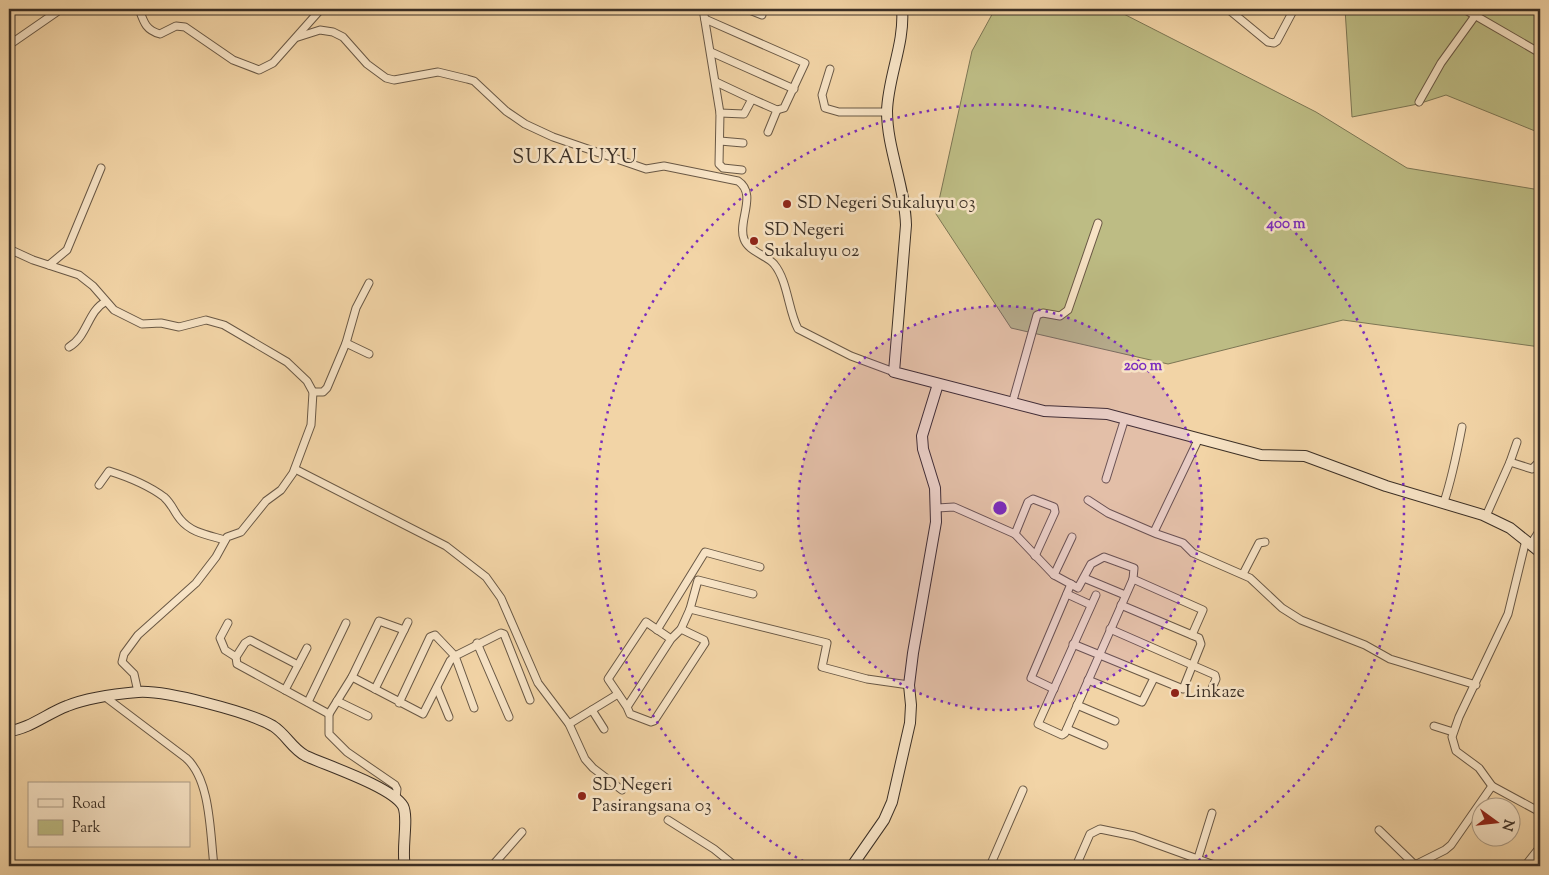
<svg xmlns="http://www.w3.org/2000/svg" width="1549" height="875" font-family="'Sorts Mill Goudy',serif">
<rect width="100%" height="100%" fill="#f2d4a6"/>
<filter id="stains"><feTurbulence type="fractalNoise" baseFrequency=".004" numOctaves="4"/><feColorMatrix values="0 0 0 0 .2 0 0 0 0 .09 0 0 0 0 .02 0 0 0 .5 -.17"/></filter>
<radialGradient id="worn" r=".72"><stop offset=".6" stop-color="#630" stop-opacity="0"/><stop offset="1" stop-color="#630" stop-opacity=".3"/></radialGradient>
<g fill="#bdbc84" stroke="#7c7654">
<path d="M995,9H1114L1316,112L1407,168L1540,190V347L1343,320L1168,364L1011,328L936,214L972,51Z"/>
<path d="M1345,9H1540V133L1446,95L1418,104L1352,117Z"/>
</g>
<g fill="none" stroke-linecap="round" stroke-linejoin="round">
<g stroke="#695845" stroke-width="9">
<g id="street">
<path d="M139,9C144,23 146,30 160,34L176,26L185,27L233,60L259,70L273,63L321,9"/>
<path d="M703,9L720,113L719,164L723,168L742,170"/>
<path d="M747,9L762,15"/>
<path d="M1228,9L1268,42L1274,43L1277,41L1294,9"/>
<path d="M1464,9L1540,53"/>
<path d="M705,19L805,63L784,108L777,110"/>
<path d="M298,37L320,30L333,32L343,37L367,64L386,78L394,80L438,72L467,79L474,81L506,111L525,124L553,137L646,169L664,166L738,181C758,194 737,222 744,239C748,251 766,255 774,264C788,281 788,310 798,329L851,356L894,372"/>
<path d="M9,45L61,9"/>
<path d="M711,52L794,89"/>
<path d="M830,69L822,95L825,108L839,112H887"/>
<path d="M716,82L752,99"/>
<path d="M1419,102L1441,63L1480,9"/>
<path d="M720,113L744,114L752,99L777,110L768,132"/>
<path d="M720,141L743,143"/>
<path d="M9,249L33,260L79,275L93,286L114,310L142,324L161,323L179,327L206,320L224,325L287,362L307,381L313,392L311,425L293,473L281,490L266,501L241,532L227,537L216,557L196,583L138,635L124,654L122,662L134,674L138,692"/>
<path d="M49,265L67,250L101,168"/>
<path d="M346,343L369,354"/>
<path d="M69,347C87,337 88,311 105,302"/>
<path d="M313,392H323L327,388L346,343L356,308L369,283"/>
<path d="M1012,404L1037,315L1043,313L1060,316L1068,310L1098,223"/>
<path d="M1510,462L1517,442"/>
<path d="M295,469L446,546L486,577L501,598L538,683L569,724L585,759L593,768L622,790"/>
<path d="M1106,479L1125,418"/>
<path d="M99,485L109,471C128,477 148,485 164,497C172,504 174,512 180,519C191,533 208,535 225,540"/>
<path d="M1088,500L1108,513L1157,534L1183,543L1193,553L1250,578L1282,608L1301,620L1365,645L1390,659L1476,685"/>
<path d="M1444,502C1452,478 1457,453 1462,427"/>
<path d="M937,508L954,507L1015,534L1054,575L1078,588L1091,564L1104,557L1134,568L1133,579L1203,610L1192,635"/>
<path d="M1486,516L1510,462L1532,469L1538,463"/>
<path d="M1154,532L1199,438"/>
<path d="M1015,534L1028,502L1033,499L1054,507L1055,512L1035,556"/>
<path d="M1531,544L1540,530"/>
<path d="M1243,574L1259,543L1265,542"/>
<path d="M1054,575L1072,537"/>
<path d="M1084,578L1125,595"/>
<path d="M1067,594L1091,605"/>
<path d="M1096,595L1038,724L1062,735L1065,733L1133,579"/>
<path d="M690,609L698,580L753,594"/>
<path d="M228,623L220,638L225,650L236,657"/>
<path d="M681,629L690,609L827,643L822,667L867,679L909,685"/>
<path d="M1110,629L1215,675L1216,679L1210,693"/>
<path d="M657,630L705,552L760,567"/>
<path d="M477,643L509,717"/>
<path d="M1073,644L1183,689L1201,644L1199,638L1121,605"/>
<path d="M298,665L250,640L245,643L236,657L237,664L329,714L352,677L379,621L404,630"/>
<path d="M352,677L423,714L450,661L455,656L435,635L430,637L399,703"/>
<path d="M1088,680L1142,702L1154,678"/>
<path d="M437,688L449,717"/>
<path d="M375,689L408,622"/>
<path d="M1054,689L1031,678L1071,584"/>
<path d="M285,690L307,648"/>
<path d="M104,696L186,758C211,780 210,834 214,866"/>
<path d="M337,701L368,716"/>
<path d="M308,702L346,623"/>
<path d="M1077,705L1115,721"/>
<path d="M627,707L630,714L651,722L654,721L705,643L704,640L681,629L671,639L646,622L608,679L627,707L671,639"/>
<path d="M474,708L455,656L501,633L504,634L530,700"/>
<path d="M592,710L604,729"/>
<path d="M329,714V734L347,752L395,785L397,789L396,798"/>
<path d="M569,724L618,694"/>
<path d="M1434,726L1453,732"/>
<path d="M1067,729L1104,745"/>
<path d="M9,743L11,732"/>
<path d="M1492,786L1479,768L1456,751L1452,737L1459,717L1508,614L1526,540"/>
<path d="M668,820L714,849L735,866"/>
<path d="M1379,830L1415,865"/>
<path d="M1198,858L1212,813"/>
<path d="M492,866L522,832"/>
<path d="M990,866L1023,790"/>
<path d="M1043,866H1054"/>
<path d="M1076,866L1090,834L1100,829L1134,836L1217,866"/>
<path d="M1413,866L1445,850L1451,845L1492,786L1540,812"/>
<path d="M1525,866L1540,847"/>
</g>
</g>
<g stroke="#3b2f25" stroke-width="12">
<g id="secondary">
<path d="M902,9C905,43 888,77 887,111C887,149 905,186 906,225L894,372L1044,411L1107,414L1261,455L1305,456L1386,486L1483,515L1510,528L1540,552"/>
<path d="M9,731C29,729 48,713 67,706C89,697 115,694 138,692C165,690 249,712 273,726C286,734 292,749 306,756C328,766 392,787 403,806C409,818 401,850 405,866"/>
<path d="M852,866L884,820L892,802L910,723L911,705L909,685L913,653L936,522L935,488L923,449L922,436L938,384"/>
</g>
</g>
<use href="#street" stroke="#f7e3c5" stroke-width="7"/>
<use href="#secondary" stroke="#f7e3c5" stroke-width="10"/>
</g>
<circle cx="1000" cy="508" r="202" fill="#7b2cbf" fill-opacity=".12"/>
<g fill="none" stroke="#7b2cbf" stroke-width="2.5" stroke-dasharray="2.5 5">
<circle cx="1000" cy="508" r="202"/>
<path d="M810 865A404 404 0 1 1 1190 865"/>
</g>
<g fill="#8f2418" stroke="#f7e3c5" stroke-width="2">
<circle cx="787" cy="204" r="5"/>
<circle cx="754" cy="241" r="5"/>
<circle cx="1175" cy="693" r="5"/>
<circle cx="582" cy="796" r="5"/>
</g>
<g text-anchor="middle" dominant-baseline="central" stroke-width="5" stroke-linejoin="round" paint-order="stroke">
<g font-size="18" fill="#3b2f25" stroke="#f7e3c5" text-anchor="start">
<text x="797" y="204">SD Negeri Sukaluyu 03</text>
<text x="764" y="231">SD Negeri<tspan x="764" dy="21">Sukaluyu 02</tspan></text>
<text x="1185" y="693">Linkaze</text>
<text x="592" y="786">SD Negeri<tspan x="592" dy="21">Pasirangsana 03</tspan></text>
</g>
<g font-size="20" letter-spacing="1" fill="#3b2f25" stroke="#f7e3c5">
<text x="575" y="158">SUKALUYU</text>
</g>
</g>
<circle cx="1000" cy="508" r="8" fill="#7b2cbf" stroke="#f7e3c5" stroke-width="2.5"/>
<g font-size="15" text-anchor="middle" font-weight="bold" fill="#7b2cbf" stroke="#f7e3c5" stroke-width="5" stroke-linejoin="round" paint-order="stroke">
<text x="1286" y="228">400 m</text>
<text x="1143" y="370">200 m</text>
</g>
<rect width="1549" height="875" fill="none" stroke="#f2d4a6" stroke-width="30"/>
<rect x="10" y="10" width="1529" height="855" fill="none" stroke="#3b2f25" stroke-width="2.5"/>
<rect x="15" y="15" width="1519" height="845" fill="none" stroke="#3b2f25"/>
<rect x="28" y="782" width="162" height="65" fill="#f7e3c5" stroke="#ac9b85"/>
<rect x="38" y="799" width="25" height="8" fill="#f7e3c5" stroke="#ac9b85"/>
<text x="72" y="808" font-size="15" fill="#3b2f25">Road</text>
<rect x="38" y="820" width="25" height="15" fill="#bdbc84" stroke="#ac9b85"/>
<text x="72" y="832" font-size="15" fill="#3b2f25">Park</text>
<g transform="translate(1496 822) rotate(105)"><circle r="24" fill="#f7e3c5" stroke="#ac9b85"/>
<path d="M0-4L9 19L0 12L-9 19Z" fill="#8f2418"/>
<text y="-8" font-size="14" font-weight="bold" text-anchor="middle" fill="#3b2f25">N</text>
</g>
<rect width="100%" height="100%" filter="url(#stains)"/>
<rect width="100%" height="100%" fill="url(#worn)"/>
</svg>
